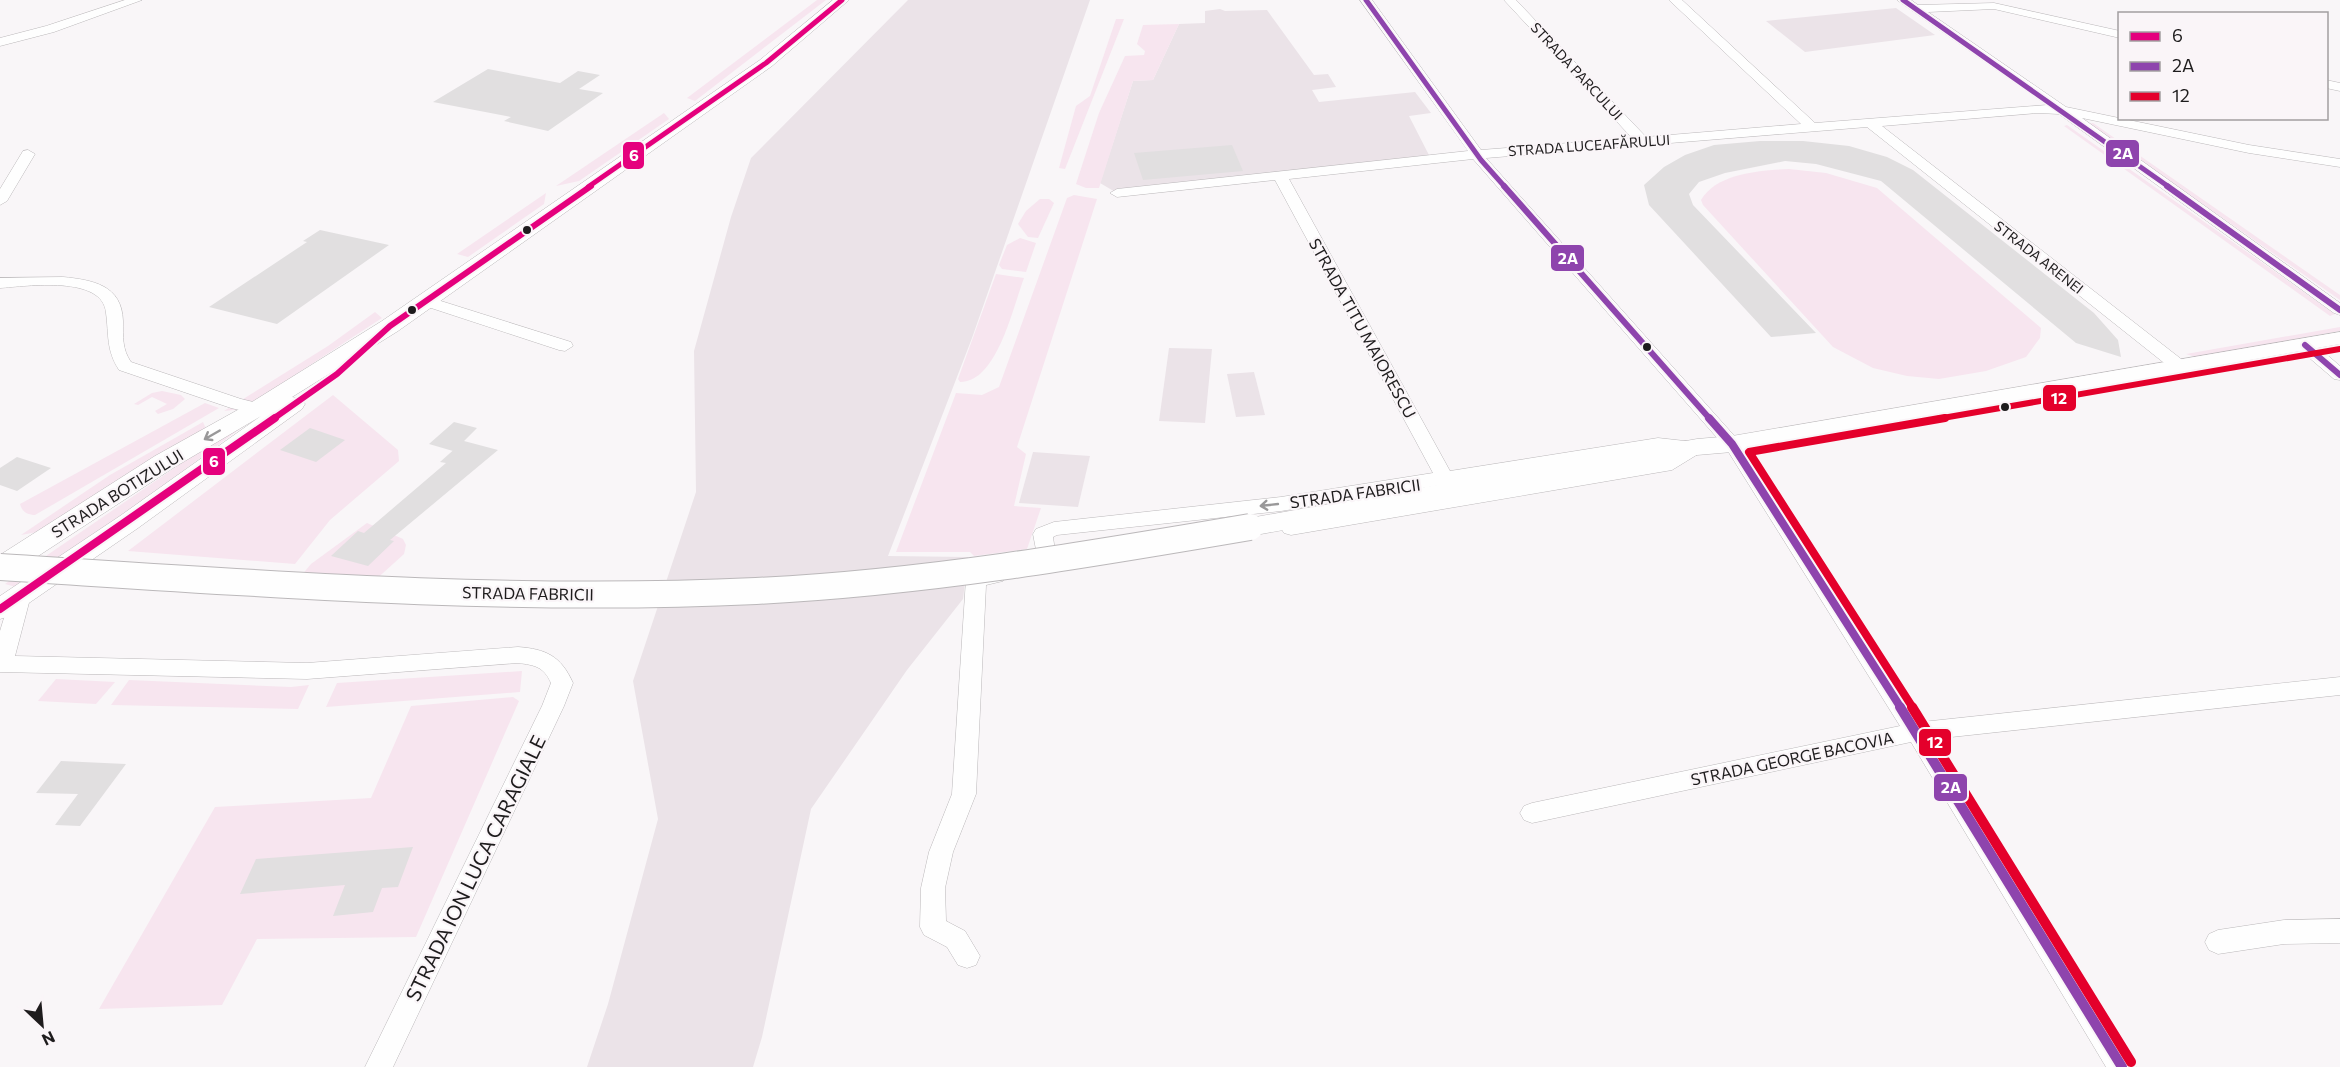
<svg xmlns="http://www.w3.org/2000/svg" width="2340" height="1067" font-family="Commissioner,sans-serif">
<rect width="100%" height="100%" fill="#f9f6f8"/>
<g fill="#ebe3e8">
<path d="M908,0H1090L972,338L888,556L968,557L963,599L907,670L811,809L762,1037L753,1067H587L608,1004L658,819L633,681L696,492L694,351L731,217L751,158Z"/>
<path d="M1896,8L1935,35L1805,52L1766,21Z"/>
<path d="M1220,9L1225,11L1267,10L1314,75L1328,74L1336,87L1312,90L1319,102L1415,92L1431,113L1409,116L1431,159L1117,193L1100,183L1133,81L1153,80L1179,24L1205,23V11Z"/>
<path d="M1169,348L1212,349L1205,423L1159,421Z"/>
<path d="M1254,372L1265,415L1236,417L1227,374Z"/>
<path d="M1033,452L1090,456L1078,507L1019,503Z"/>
</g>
<g fill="#f7e5ef">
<path d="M817,0H826L695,101L687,98Z"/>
<path d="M1116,19H1124L1065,169L1059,168L1076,106L1090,96Z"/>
<path d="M1179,24L1153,80L1133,81L1099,188H1086L1076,184L1099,113L1125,56L1144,55L1145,51L1137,44L1143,25Z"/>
<path d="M664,113L669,119L579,181L556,186Z"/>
<path d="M2093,123L2340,295V300L2088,124Z"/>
<path d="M2067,125L2335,314L2330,316L2064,126Z"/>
<path d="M1789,169L1826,173L1877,188L2041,328L2040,338L2026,357L1986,371L1939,379L1907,376L1873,368L1833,347L1703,205L1701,200C1716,173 1762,170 1789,169Z"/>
<path d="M546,193L544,204L468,257L457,254Z"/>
<path d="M1074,195L1097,199L1017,447L1026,454L1014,506L1041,508L1027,549L974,556L970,552H896L956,393L982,395L999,387L1067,198Z"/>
<path d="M1040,199H1049L1054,203L1038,238L1028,237L1018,224L1026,211Z"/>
<path d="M1020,238L1036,243L1026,272L1002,269L999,265L1007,245Z"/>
<path d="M996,274L1024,278C1013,307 997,383 960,382L958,379Z"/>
<path d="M375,312L382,318L243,409L224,411L328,346Z"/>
<path d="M2340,327V331L2198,358L2186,354Z"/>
<path d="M2293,355L2298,359L2208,374L2203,370Z"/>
<path d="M162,391L181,395L185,399L173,409L158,414L155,411L167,404L152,397L138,405L134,404L152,393Z"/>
<path d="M333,395L398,450L399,461L330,520L295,564L128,551Z"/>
<path d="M205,403L219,408L35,515C28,515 22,512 20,504Z"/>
<path d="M249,417H256L23,589L5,584Z"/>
<path d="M203,422L207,431L48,530L21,535L110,475Z"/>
<path d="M367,523L403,539L406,545L404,554L352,601L286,594L311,564Z"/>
<path d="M522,671L520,692L326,707L337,683Z"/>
<path d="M56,679L115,682L96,704L38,701Z"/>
<path d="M129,680L291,687L309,685L298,709L111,705Z"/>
<path d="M513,697L519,701L416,937L257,939L222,1005L99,1009L215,807L371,798L411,706Z"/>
</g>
<g fill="#e1dfe0">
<path d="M488,69L560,83L578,71L600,75L579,89L603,93L548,131L504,121L511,117L433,102Z"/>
<path d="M1760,141H1803L1849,146L1887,157L1913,170L2094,313L2118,340L2121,357L2076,343L1881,181L1816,164L1785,161L1725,173L1699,182L1689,194L1693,205L1816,333L1771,337L1649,205L1644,185L1664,167L1685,155L1714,145Z"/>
<path d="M1232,145L1243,171L1143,180L1134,153Z"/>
<path d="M320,230L389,245L277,324L209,307L307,242L303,241Z"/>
<path d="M454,422L477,428L464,441L498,450L390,540L394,541L368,566L331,556L358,531L364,533L446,463L440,462L458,446L453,451L429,444Z"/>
<path d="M310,428L345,440L316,462L280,450Z"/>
<path d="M17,457L51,468L17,491L0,485V468Z"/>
<path d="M61,761L126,764L80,826L55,825L78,794L36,793Z"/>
<path d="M413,847L398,887L382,888L373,912L333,916L345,885L240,894L256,859Z"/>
</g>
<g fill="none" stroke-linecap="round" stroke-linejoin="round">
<g stroke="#bbb8ba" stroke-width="1">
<g id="minor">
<path d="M125,0H142L54,32L0,46V38L46,26Z"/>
<path d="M1360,0H1372L1481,150L1632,138L1504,0H1516L1646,137L1801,124L1669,0H1682L1815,123L2047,105L1897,0H1911L1918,5L1994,3L2120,31V38L1994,9L1928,12L2066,107L2249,145L2340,159V167L2249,153L2082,118L2340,303V315L2334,313L2059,114L2038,113L1882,126L2185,362L2187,366L2185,370H2173L1867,127L1486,158L1738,440L1922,722L2340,677V695L1933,739L2136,1067H2106L1911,742L1532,823L1524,820L1520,813L1524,806L1532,803L1900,726L1726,448L1473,159L1289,179L1450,471L1658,438L1703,443L1706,447L1703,451L1672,470L1291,535L1284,533L1281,528L1284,523L1667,459L1677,452L1658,450L1454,483L1446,486L1441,485L1281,511L1057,535L1053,537L1055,551L1067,558L1070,563L1067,568L1060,570L1038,560L1033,534L1036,529L1054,522L1281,497L1433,473L1275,180L1117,197L1110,193L1117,189L1468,151Z"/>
<path d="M2326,80L2340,83V91L2326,88Z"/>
<path d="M28,150L35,154L7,201L0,205V189L23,151Z"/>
<path d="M63,277C93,280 122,285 123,321C123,337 122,349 131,362L241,399L278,408L281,412L272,418L231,408L119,370C106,350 109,335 106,313C103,275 27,286 0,288V278Z"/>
<path d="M425,296L571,342L573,346L565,351L559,350L419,304L417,301L419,298Z"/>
<path d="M2305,340L2311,341L2340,366V380L2334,379L2299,349L2297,345Z"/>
<path d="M996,569L1003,571L1006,576L1003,581L986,585L976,794L953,852L945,888L946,921L965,931L980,956L976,965L967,968L958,965L947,947L924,935L920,927L921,888L929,852L952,794L966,579L969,574Z"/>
<path d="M21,587L28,590L31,595L15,656L307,663L518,647C546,649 561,656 573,683L564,706L393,1067H365L542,706L551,683C544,667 535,665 518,663L307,679L0,672V631L11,595L14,590Z"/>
<path d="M2340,919V943L2284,944L2218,954L2209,950L2205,942L2209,934L2218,930L2284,920Z"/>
</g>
</g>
<g stroke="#bbb8ba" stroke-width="1">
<g id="major">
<path d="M833,0H849L772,66L398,331L292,397L302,399L305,404L302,409L138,528L10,616L0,619V596L120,516L261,416L173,468L9,575L0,578V555L155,456L252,402L382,321L760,60Z"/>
<path d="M2340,332V344L1732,452L1697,455L1250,536L1241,533L1237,527L1241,521L1250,518L1697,439L1732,436Z"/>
</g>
</g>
<use href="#minor" fill="#fefefe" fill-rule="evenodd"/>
<use href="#major" fill="#fefefe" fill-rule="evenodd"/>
<g stroke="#bbb8ba" stroke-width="28" stroke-linecap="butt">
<path id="major-bridge" d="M0,567C252,583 504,603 756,591C922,583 1086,555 1250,527"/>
</g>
<use href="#major-bridge" stroke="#fefefe" stroke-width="26"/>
<g stroke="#faf5f8" stroke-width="8">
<path id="bus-1-far2" d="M588,187L766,63L842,0"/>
</g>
<g stroke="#faf5f8" stroke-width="10">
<path id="bus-1-far1" d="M273,419L337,374L390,326L591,186"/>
</g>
<g stroke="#faf5f8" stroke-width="12">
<path id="bus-1" d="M0,609L275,418"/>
</g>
<g stroke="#faf5f8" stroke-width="8">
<g id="bus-2-far3">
<path d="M1366,0L1481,160L1505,187"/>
<path d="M1903,0L2169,187"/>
</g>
</g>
<g stroke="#faf5f8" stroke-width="10">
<g id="bus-2-far2">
<path d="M1504,186L1710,419"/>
<path d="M2167,186L2340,310"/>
<path d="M2305,345L2340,375"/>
</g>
</g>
<g stroke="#faf5f8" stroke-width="12">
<path id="bus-2-far1" d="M1709,418L1732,444L1901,708"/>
</g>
<g stroke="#faf5f8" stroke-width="14">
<path id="bus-2" d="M1900,707L2122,1067"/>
</g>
<g stroke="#faf5f8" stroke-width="10">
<path id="bus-3-far2" d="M1937,419L2340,349"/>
</g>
<g stroke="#faf5f8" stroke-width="12">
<path id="bus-3-far1" d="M1913,708L1749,452L1945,418"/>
</g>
<g stroke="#faf5f8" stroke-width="14">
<path id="bus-3" d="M1912,707L2131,1062"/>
</g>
<use href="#bus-1-far2" stroke="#e5007d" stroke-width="5"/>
<use href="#bus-1-far1" stroke="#e5007d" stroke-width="6"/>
<use href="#bus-1" stroke="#e5007d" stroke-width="8"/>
<use href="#bus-2-far3" stroke="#8e44ad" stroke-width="5"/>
<use href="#bus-2-far2" stroke="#8e44ad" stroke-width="6"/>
<use href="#bus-2-far1" stroke="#8e44ad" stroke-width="8"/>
<use href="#bus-2" stroke="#8e44ad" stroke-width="10"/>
<use href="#bus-3-far2" stroke="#e4002b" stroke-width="6"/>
<use href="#bus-3-far1" stroke="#e4002b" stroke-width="8"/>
<use href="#bus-3" stroke="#e4002b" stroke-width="10"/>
</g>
<defs><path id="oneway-shaft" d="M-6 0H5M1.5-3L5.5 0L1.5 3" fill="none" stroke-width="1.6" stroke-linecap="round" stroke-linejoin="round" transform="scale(1.5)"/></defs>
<g stroke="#999899">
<use href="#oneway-shaft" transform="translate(212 435) rotate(150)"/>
<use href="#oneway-shaft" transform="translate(1269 505) rotate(174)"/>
</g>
<g fill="#1e1c1d" stroke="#faf5f8" stroke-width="2">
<circle cx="527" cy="230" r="5"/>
<circle cx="412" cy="310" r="5"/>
<circle cx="1647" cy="347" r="5"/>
<circle cx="2005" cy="407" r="5"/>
</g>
<g text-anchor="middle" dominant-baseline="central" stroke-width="4.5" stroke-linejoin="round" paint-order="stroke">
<g font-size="14" fill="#1e1c1d" stroke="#faf5f8">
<text transform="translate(1577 71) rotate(47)">STRADA PARCULUI</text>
<text transform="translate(1589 145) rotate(-4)">STRADA LUCEAFĂRULUI</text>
<text transform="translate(2039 257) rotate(38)">STRADA ARENEI</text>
</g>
<g font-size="16" fill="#1e1c1d" stroke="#faf5f8">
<text transform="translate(1363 328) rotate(61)">STRADA TITU MAIORESCU</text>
<text transform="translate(117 493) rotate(-32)">STRADA BOTIZULUI</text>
<text transform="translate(1355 493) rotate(-8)">STRADA FABRICII</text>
<text transform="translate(528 593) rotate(1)">STRADA FABRICII</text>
<text transform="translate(1792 758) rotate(-12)">STRADA GEORGE BACOVIA</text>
</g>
<g font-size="20" fill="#1e1c1d" stroke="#faf5f8">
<text transform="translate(475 868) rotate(-64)">STRADA ION LUCA CARAGIALE</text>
</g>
</g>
<g stroke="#faf5f8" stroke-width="2">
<rect x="2105" y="139" width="35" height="29" rx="6" fill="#8e44ad"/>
<rect x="622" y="141" width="23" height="29" rx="6" fill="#e5007d"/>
<rect x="1550" y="244" width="35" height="28" rx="6" fill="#8e44ad"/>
<rect x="2042" y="384" width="35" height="28" rx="6" fill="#e4002b"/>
<rect x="202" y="447" width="24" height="29" rx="6" fill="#e5007d"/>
<rect x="1918" y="728" width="34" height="29" rx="6" fill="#e4002b"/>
<rect x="1933" y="773" width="35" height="29" rx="6" fill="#8e44ad"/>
</g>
<g font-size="16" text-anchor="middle" font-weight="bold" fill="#fff">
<text x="2123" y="159">2A</text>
<text x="634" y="161">6</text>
<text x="1568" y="264">2A</text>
<text x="2059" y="404">12</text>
<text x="214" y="467">6</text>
<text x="1935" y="748">12</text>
<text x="1951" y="793">2A</text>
</g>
<rect x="2118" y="12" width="210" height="108" fill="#faf5f8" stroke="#a29ea0" stroke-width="1.5"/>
<rect x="2130" y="32" width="30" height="9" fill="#e5007d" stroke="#a29ea0" stroke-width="1.5"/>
<text x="2172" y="42" font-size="18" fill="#1e1c1d">6</text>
<rect x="2130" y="62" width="30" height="9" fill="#8e44ad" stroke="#a29ea0" stroke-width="1.5"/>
<text x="2172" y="72" font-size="18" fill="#1e1c1d">2A</text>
<rect x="2130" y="92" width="30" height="9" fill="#e4002b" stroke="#a29ea0" stroke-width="1.5"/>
<text x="2172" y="102" font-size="18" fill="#1e1c1d">12</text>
<g transform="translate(42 1025) rotate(154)" stroke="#faf5f8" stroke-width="4.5" paint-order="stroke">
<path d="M0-4.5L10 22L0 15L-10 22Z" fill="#1e1c1d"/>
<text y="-9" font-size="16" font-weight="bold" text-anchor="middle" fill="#1e1c1d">N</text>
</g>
</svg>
